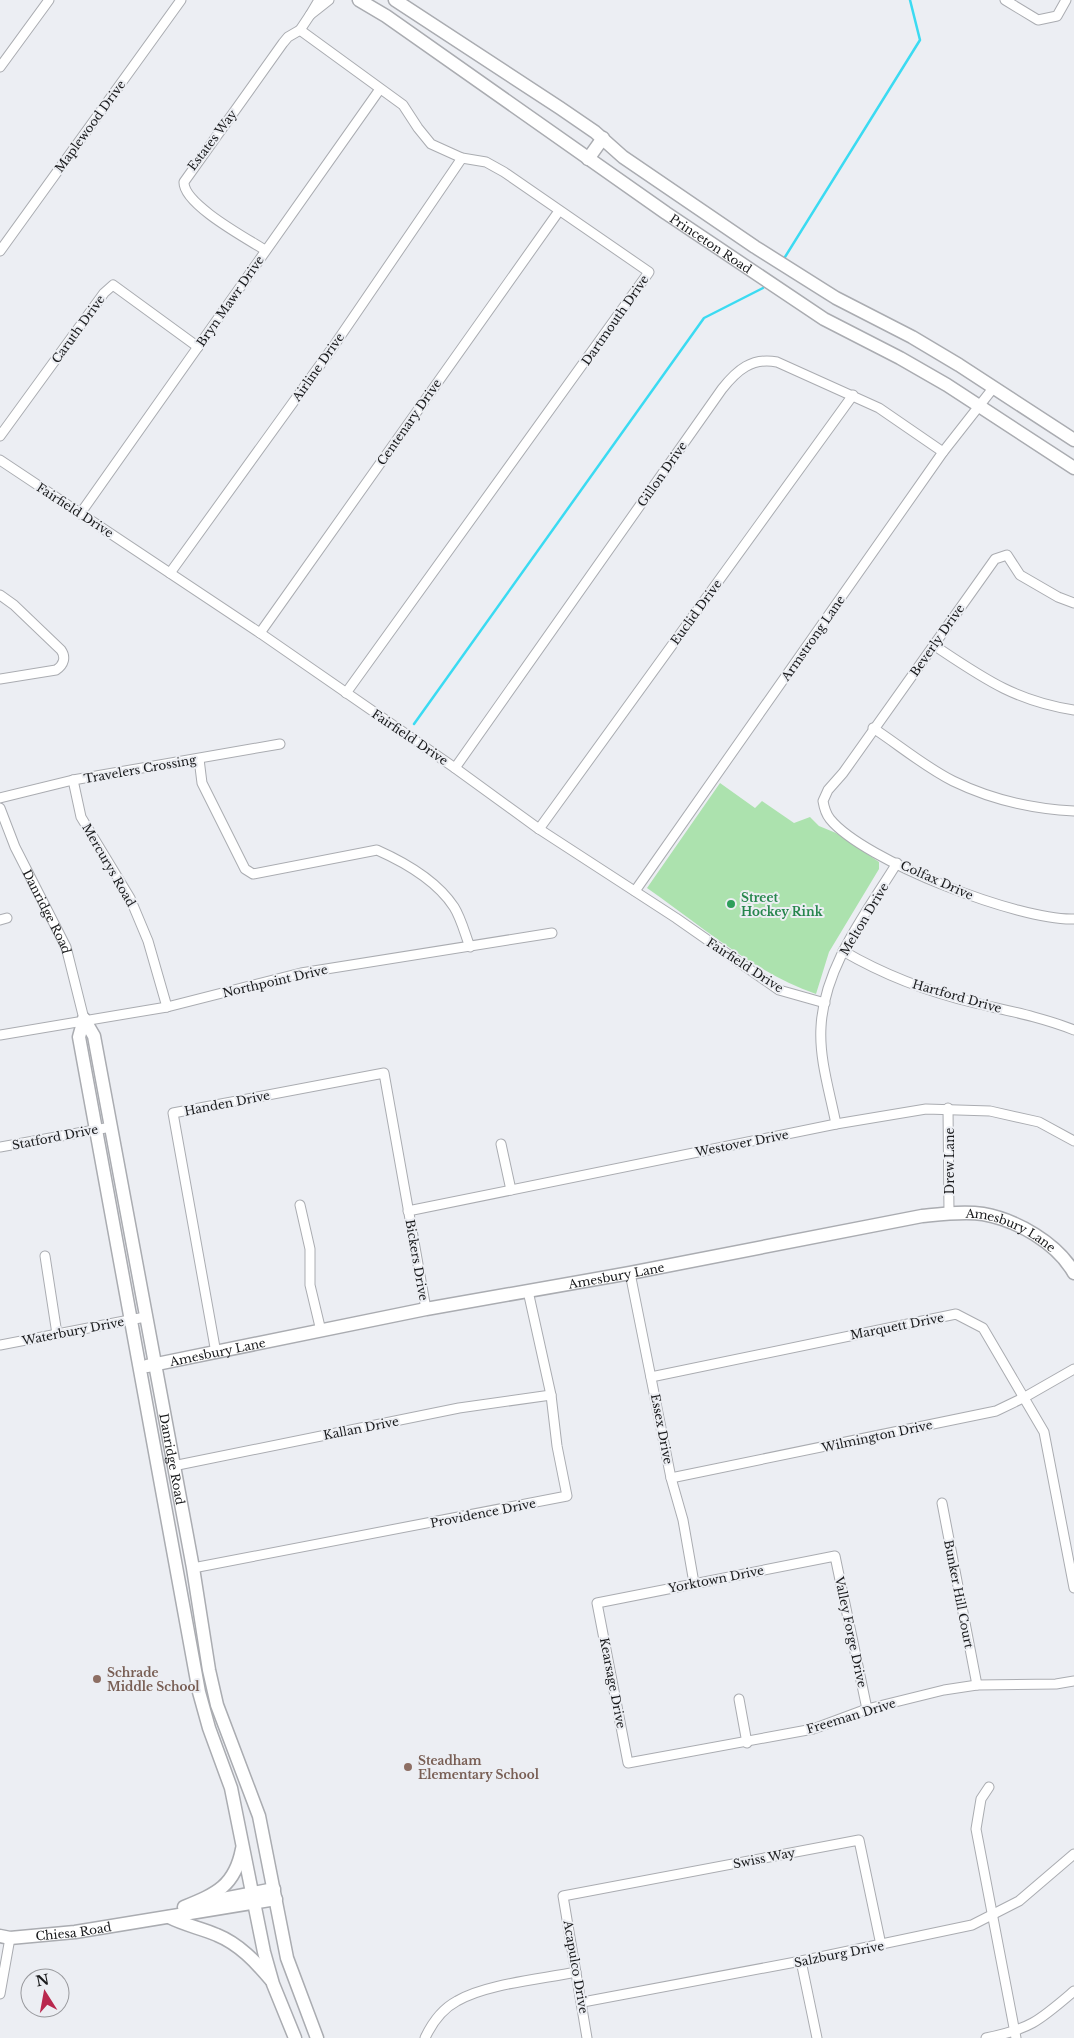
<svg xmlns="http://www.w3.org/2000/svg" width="1074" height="2038" font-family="'Libre Baskerville',serif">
<rect width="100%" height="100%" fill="#eceef3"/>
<path fill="#ace2ae" d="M720,783L755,808L762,801L794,823L810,817L819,826L836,833L879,862V869L829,952L816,994C755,973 700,925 647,888Z"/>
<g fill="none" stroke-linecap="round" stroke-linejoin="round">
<g stroke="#3bdbf2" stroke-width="2.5">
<path d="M785,257L920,40L910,0"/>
<path d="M414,724L704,318L763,288"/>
</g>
<g stroke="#aaacb1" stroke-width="11">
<g id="street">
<path d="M319,0L310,15L329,0"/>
<path d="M1005,0L1038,20L1057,16L1066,0"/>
<path d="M300,30L403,105L418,128L431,144L462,158L486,162L504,172L649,272L346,693"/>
<path d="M0,67L49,0"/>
<path d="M265,250C246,238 183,204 184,182L283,43L288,37L300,30L310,15"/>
<path d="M0,251L181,0"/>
<path d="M0,436L104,293L113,285L198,347"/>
<path d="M0,460L260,633L455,768L539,829L676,918L779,990L825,1003"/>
<path d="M80,514L380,89"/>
<path d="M170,573L333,347L462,158"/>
<path d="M0,595L14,605L61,650C66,657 64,665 56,670L0,679"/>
<path d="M1074,603L1058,597L1020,575L1007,555L995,559L843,773L828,790L823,801C824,807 826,814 830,819C864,861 1020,921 1074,919"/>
<path d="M260,633L559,211"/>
<path d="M935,646C983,678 1015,701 1074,710"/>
<path d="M873,728C899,745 925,767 953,781C990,799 1033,809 1074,811"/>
<path d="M199,759L202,783L245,869L253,874L377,850C404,862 437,881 454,907C461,918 465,934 470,947"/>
<path d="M455,768L722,389C737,370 752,357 777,362L879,408L943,452"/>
<path d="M73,780L81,817L130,898L148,941L167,1007"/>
<path d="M0,798L73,780L280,744"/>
<path id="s1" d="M0,808L15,847L66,947L84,1019"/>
<path d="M539,829L853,395"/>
<path d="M635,891L943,452L994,387"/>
<path d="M0,920L7,918"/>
<path d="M843,951C884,975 929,992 975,1003C1009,1011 1041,1017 1074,1030"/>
<path d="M0,1035L167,1007L301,973L552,933"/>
<path d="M948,1108L949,1213"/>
<path d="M836,1124C830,1093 819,1059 821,1027C824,966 867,912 897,863"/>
<path d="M501,1144L511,1190"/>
<path d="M0,1147L111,1127"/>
<path d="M300,1205L310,1249V1285L321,1331"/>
<path d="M408,1211L836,1124L926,1109L990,1111L1039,1122L1074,1141"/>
<path d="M45,1256L57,1334"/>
<path d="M630,1273L671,1478L683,1520L694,1583"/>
<path d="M0,1345L145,1317"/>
<path d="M216,1353L173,1113L384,1073L426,1309"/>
<path d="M651,1377L956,1314L983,1328L1044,1432L1074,1588"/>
<path d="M173,1466L459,1408L551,1395"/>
<path d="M671,1478L996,1411L1025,1397L1074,1369"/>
<path d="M942,1503L977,1685"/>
<path d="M193,1568L567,1496L557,1446L551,1395L528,1291"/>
<path d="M739,1699L747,1743"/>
<path d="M867,1709L835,1556L597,1603L628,1763L813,1729L867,1709L944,1690L977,1685L1056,1684L1074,1681"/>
<path d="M989,1787L981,1799L976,1829L1016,2038"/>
<path d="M801,1961L817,2038"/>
<path d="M0,1994L10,1938"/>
<path d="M583,2002L801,1961L972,1925L1019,1901L1074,1854"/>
<path d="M425,2038C432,2023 442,2009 457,2001C485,1984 542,1979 576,1972"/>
<path d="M587,2038L563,1896L859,1840L881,1945"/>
<path d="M986,2038C1031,2029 1040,2020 1074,1991"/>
</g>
</g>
<g stroke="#aaacb1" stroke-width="15">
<g id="secondary">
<path id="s2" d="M359,0L386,16L666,213L824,319L900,358L947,385L1074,468"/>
<path d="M395,0L560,108L595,132L623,157L755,247L836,298L912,337L959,365L1074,440"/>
<path d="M588,159L603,138"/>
<path id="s3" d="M84,1019L94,1036L193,1568L209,1670L217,1705L259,1816L287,1958L317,2038"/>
<path d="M84,1019L79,1037L199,1692L209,1728L231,1788L264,1952L273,1984L295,2038"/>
<path id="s4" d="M147,1366L426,1309L630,1273L922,1216C942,1214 964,1211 983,1214C1017,1220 1057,1243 1074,1273"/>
<path d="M202,1903L274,1889"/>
<path d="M184,1907C216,1894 235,1886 242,1849"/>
<path d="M169,1917C184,1925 201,1928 217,1935C239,1944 256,1962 271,1980"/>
<path id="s5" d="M0,1936L10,1938L75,1932L276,1899"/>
</g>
</g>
<use href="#street" stroke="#fff" stroke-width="9"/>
<use href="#secondary" stroke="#fff" stroke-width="12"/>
</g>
<circle fill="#2e9e5b" stroke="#eceef3" stroke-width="2" cx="731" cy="904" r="5"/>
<g fill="#8d6e63" stroke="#eceef3" stroke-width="2">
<circle cx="97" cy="1679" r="5"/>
<circle cx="408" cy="1767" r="5"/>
</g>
<g text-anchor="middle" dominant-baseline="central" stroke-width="4" stroke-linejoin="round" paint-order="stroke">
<g font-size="12" fill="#191a1c" stroke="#eceef3">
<text transform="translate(90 126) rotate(-54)">Maplewood Drive</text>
<text transform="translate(212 140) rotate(-53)">Estates Way</text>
<text stroke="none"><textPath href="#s2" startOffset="428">Princeton Road</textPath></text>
<text transform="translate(230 301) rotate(-55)">Bryn Mawr Drive</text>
<text transform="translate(615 320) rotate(-55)">Dartmouth Drive</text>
<text transform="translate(78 329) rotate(-54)">Caruth Drive</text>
<text transform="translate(318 367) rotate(-55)">Airline Drive</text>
<text transform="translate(409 422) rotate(-55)">Centenary Drive</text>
<text transform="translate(662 474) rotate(-55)">Gillon Drive</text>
<text transform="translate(75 510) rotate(33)">Fairfield Drive</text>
<text transform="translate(696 612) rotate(-54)">Euclid Drive</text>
<text transform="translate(813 638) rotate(-55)">Armstrong Lane</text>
<text transform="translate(937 640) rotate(-55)">Beverly Drive</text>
<text transform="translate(410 737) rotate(34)">Fairfield Drive</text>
<text transform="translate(140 769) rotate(-10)">Travelers Crossing</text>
<text transform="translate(109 865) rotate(60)">Mercurys Road</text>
<text transform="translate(937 880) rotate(24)">Colfax Drive</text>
<text stroke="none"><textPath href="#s1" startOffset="114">Danridge Road</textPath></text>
<text transform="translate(864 919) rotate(-59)">Melton Drive</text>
<text transform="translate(745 965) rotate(33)">Fairfield Drive</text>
<text transform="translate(275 981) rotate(-13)">Northpoint Drive</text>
<text transform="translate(957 996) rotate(16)">Hartford Drive</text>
<text transform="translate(227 1103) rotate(-11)">Handen Drive</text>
<text transform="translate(55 1137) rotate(-11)">Statford Drive</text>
<text transform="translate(742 1143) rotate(-11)">Westover Drive</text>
<text transform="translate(949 1161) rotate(-90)">Drew Lane</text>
<text stroke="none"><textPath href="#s4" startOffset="882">Amesbury Lane</textPath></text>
<text transform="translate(417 1260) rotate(80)">Bickers Drive</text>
<text stroke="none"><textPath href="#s4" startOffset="478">Amesbury Lane</textPath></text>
<text transform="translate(897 1326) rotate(-11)">Marquett Drive</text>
<text transform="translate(73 1331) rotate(-11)">Waterbury Drive</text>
<text stroke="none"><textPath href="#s4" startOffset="72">Amesbury Lane</textPath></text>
<text transform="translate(361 1428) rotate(-11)">Kallan Drive</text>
<text transform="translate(662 1429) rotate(79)">Essex Drive</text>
<text transform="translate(877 1436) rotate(-12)">Wilmington Drive</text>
<text stroke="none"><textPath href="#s3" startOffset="450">Danridge Road</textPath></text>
<text transform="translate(483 1513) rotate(-11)">Providence Drive</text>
<text transform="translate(716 1579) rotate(-11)">Yorktown Drive</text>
<text transform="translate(959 1594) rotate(79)">Bunker Hill Court</text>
<text transform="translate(851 1632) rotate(78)">Valley Forge Drive</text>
<text transform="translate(613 1683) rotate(79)">Kearsage Drive</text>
<text transform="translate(851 1716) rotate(-17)">Freeman Drive</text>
<text transform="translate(764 1858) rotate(-11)">Swiss Way</text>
<text stroke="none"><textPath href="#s5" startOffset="74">Chiesa Road</textPath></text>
<text transform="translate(839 1954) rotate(-11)">Salzburg Drive</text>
<text transform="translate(576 1967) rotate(80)">Acapulco Drive</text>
</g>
<g font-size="12" font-weight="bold" fill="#27864d" stroke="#eceef3" text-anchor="start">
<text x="741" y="897">Street<tspan x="741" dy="14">Hockey Rink</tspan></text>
</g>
<g font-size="12" font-weight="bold" fill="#785e54" stroke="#eceef3" text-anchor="start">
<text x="107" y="1672">Schrade<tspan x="107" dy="14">Middle School</tspan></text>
<text x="418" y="1760">Steadham<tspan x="418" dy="14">Elementary School</tspan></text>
</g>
</g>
<g transform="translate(45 1993) rotate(349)"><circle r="24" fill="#eceef3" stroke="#98999d"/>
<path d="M0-4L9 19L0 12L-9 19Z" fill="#b9284e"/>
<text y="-8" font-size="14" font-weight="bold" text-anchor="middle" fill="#191a1c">N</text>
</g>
</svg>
